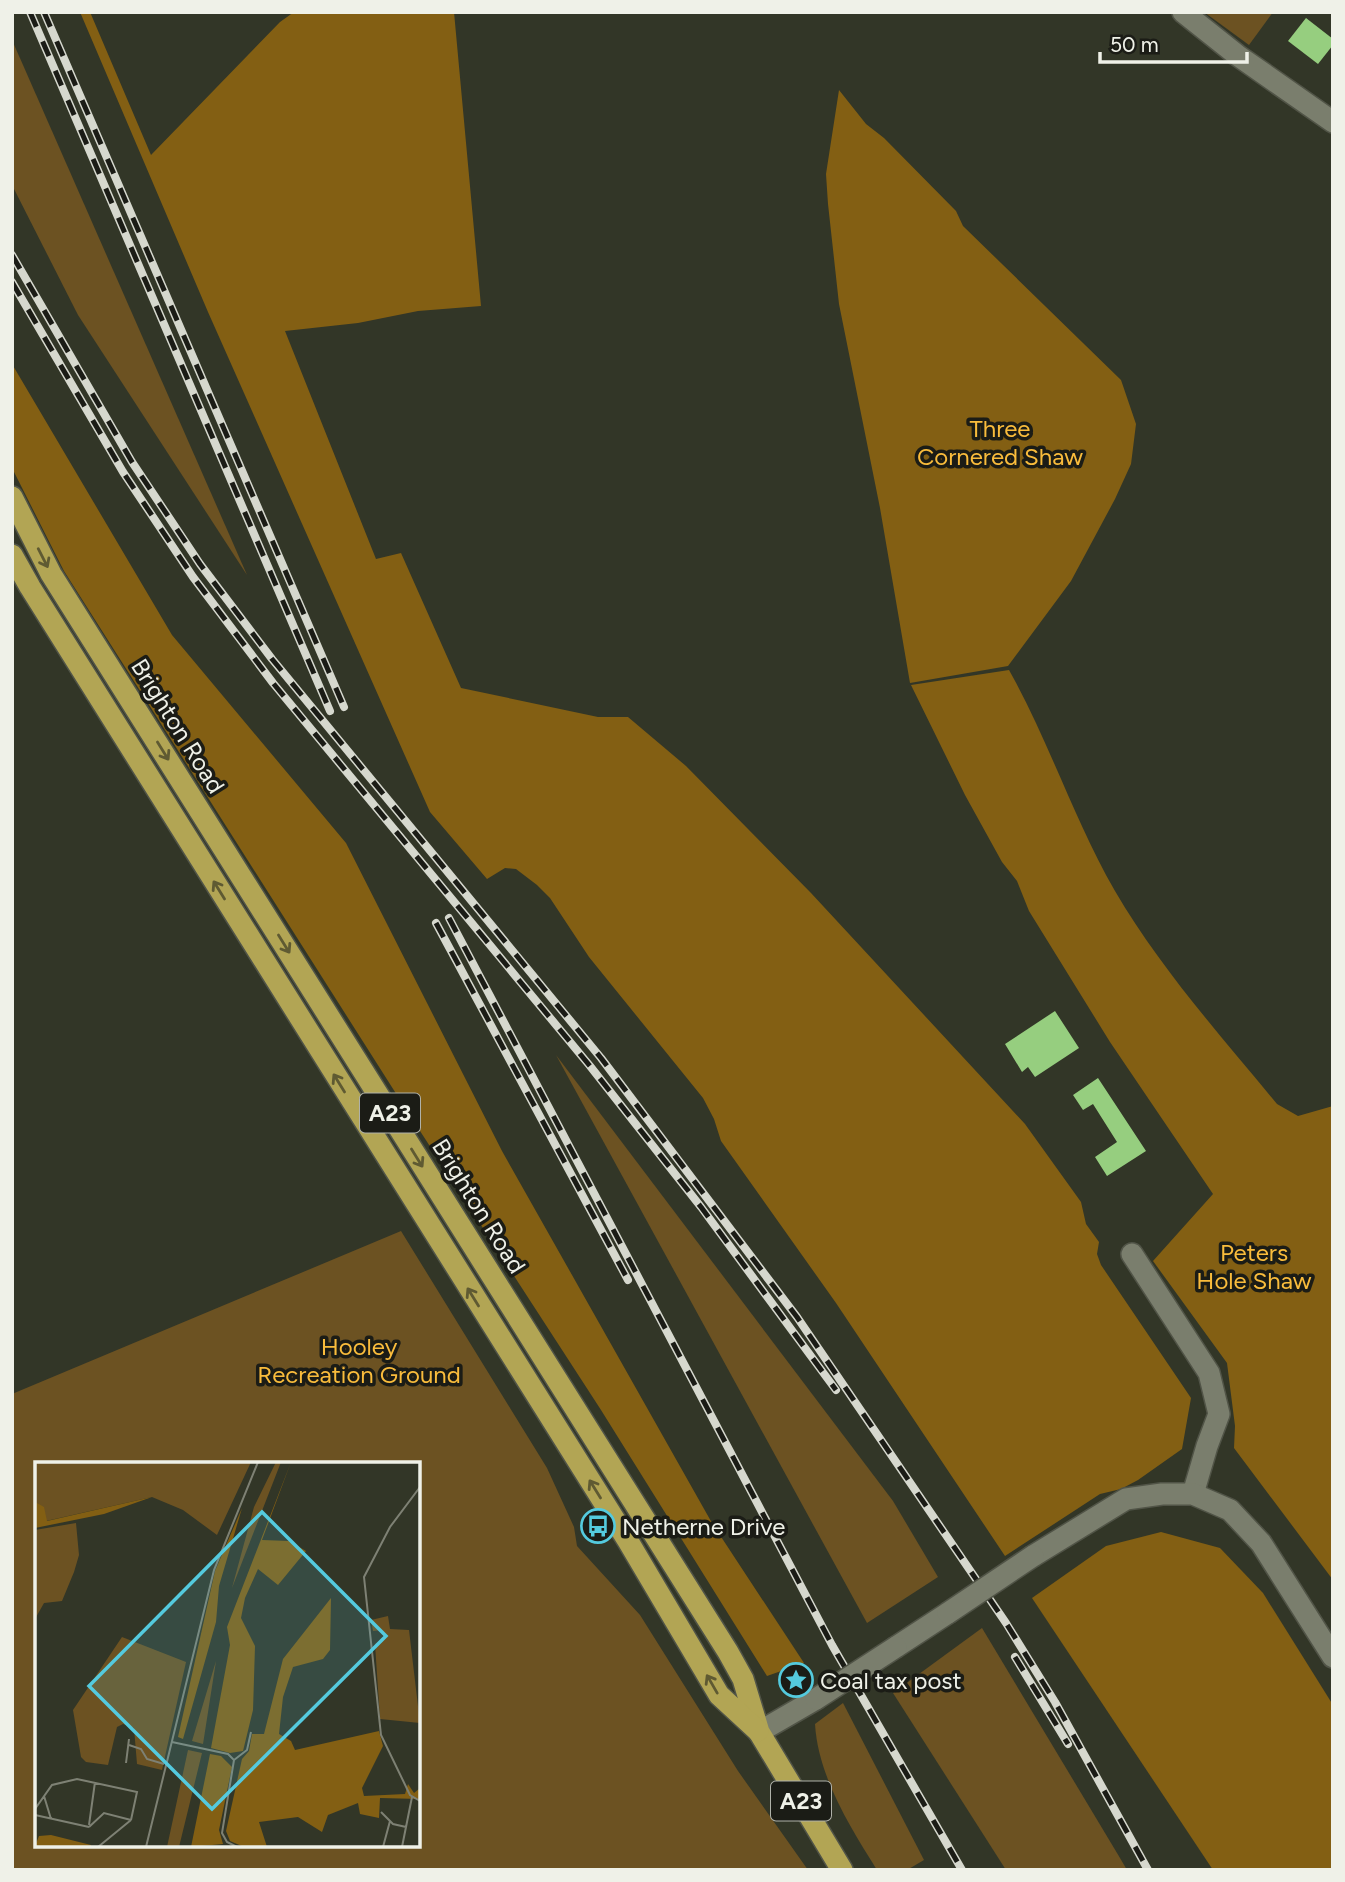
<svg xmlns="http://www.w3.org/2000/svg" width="1345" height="1882" font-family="Figtree,sans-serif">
<rect width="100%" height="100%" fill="#323627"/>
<g fill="#6c5222" fill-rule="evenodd">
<path d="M1204,12H1273L1249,45Z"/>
<path d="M12,40L247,575L78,315L12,185Z"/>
<path d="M556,1055L893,1501L938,1577L867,1623Z"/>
<path d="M401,1231L547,1468L574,1527L577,1546L640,1615L738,1771L808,1870H12V1394ZM37,1464H418V1845H37Z"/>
<path d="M982,1628L1120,1858L1127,1870H1006L893,1693Z"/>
<path d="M843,1703L924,1860L907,1870H877C850,1827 818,1776 815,1724Z"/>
</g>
<g fill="#835f13">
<path d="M80,12H90L151,155L280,22L294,12H454L481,306L418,311L358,323L285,331L376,559L401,553L461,688L598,717H628L686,766L811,893L1025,1124L1081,1202L1086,1224L1099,1242L1097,1254L1101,1265L1191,1398L1182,1449L1138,1480L1121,1489L1100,1494L1005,1556L836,1303L721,1141L714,1119L703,1098L589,957L550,898L537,885L516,869L505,868L487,879L430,812L208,312Z"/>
<path d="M839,90L866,124L884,138L956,211L963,226L1121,380L1136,424L1131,464L1115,499L1071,581L1008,666L910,683L880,508L839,304L828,204L826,174Z"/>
<path d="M12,364L172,635L346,843L502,1151L712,1523L804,1663L767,1676L601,1410L409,1114L64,571L12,468Z"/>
<path d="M1009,670C1049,741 1074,820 1115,891C1160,968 1221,1036 1277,1104L1298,1116L1333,1106V1580L1234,1448L1235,1426L1227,1363L1153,1261L1213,1194L1110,1042L1029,911L1017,881L1002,862L965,795L911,685Z"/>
<path d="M1161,1532L1220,1548L1263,1593L1333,1705V1870H1213L1032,1598L1106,1546Z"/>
</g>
<g fill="#96ce7f">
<path d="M1306,18L1333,39V45L1318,64L1288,41Z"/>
<path d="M1055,1011L1079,1048L1035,1077L1028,1067L1022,1072L1005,1044Z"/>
<path d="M1098,1078L1146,1151L1107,1176L1095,1157L1117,1142L1093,1104L1083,1110L1073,1095Z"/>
</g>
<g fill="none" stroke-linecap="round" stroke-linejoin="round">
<g stroke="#515447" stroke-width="24">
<g id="minor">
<path d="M1183,12L1237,55L1333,122"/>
<path d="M1132,1254L1209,1373L1219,1414L1207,1446L1193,1494"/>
<path d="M1033,1556L1126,1499L1162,1494H1193L1230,1510L1261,1543L1333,1657"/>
<path d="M896,1647L948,1613"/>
<path d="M759,1732L816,1699"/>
</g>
</g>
<g stroke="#515447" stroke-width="24">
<g id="highway">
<path d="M12,497L51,574L728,1652L743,1679L759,1732L842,1870"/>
<path d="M12,555L30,587L628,1541L719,1695L758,1731"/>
</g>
</g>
<use href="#minor" stroke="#7a7e6d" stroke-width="21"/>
<use href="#highway" stroke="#b2a554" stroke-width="21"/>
<g stroke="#d6d8ce" stroke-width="8">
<g id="rail">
<path d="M30,12L330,711"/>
<path d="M44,12L344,707"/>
<path d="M12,255L132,462L200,564L272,659L601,1058L797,1317L1006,1623L1055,1702L1148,1870"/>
<path d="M12,282L123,472L193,577L273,683L590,1066L701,1207L836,1390"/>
<path d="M449,918L832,1645L962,1870"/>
<path d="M436,923L628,1280"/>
<path d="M1015,1657L1068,1744"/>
</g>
</g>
<use href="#rail" stroke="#1b1c16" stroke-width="5" stroke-dasharray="16" stroke-linecap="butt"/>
<g stroke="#515447" stroke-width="24" stroke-linecap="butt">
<g id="minor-bridge">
<path d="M948,1613L1033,1556"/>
<path d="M816,1699L896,1647"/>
</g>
</g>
<use href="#minor-bridge" stroke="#7a7e6d" stroke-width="21"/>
</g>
<defs><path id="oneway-shaft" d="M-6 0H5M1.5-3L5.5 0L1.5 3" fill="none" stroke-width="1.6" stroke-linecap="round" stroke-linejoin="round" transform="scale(1.75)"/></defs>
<g stroke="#5f5a32">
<use href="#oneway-shaft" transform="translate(43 558) rotate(63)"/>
<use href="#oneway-shaft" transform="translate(163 751) rotate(58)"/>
<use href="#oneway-shaft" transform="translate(219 890) rotate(-122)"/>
<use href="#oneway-shaft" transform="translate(284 944) rotate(58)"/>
<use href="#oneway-shaft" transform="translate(339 1083) rotate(-122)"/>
<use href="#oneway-shaft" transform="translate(417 1158) rotate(58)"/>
<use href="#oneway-shaft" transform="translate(473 1297) rotate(-122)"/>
<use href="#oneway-shaft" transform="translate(595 1489) rotate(-122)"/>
<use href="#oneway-shaft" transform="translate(712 1684) rotate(-120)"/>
</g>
<defs>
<g id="bus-ring" transform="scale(1.75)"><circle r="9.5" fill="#1b1c16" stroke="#54cade" stroke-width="1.5"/><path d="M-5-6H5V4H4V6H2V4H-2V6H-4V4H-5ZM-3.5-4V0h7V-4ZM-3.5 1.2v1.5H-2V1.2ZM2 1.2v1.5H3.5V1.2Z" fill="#54cade"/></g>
<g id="sight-ring" transform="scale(1.75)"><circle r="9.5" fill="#1b1c16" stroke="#54cade" stroke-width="1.5"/><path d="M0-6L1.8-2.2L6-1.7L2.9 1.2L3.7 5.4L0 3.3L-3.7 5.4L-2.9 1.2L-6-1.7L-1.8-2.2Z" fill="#54cade"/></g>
</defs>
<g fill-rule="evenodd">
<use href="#bus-ring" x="598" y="1526"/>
<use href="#sight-ring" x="796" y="1680"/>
</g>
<g text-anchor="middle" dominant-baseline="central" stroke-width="7" stroke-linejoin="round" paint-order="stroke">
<g fill="#1b1c16" stroke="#afb1a9" stroke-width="2">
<rect x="360" y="1093.5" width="60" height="39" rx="5"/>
<rect x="771" y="1781.5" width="60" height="39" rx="5"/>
</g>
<g font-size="23" font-weight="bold" fill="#eff1e8">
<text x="390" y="1113">A23</text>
<text x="801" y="1801">A23</text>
</g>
<g font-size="24" fill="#f9bc3c" stroke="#1b1c16">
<text x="1000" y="428">Three<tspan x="1000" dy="28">Cornered Shaw</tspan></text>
<text x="1254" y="1252">Peters<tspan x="1254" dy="28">Hole Shaw</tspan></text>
<text x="359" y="1346">Hooley<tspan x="359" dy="28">Recreation Ground</tspan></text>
</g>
<g font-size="24" fill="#eff1e8" stroke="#1b1c16">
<text transform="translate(178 726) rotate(58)">Brighton Road</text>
<text transform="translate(479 1206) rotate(58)">Brighton Road</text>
</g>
<g font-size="24" fill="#eff1e8" stroke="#1b1c16" text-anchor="start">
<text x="622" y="1526">Netherne Drive</text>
<text x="820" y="1680">Coal tax post</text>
</g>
</g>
<g transform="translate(35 1462)">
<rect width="385" height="385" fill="#323627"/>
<path d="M0,0H216L182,73L148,48L117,35L11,59L0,40ZM241,0H246L197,126L219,45ZM41,61L44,93L39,110L27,139L9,141L0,157V68ZM353,154L355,167L374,168L385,261L345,257L340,182L349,177L347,168L338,169L336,158ZM87,175L151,200L127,308L102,302L99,266L88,262L82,265L73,303L51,300L46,295L38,248ZM181,199L168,282L157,279ZM153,288L167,291L144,385H132Z" fill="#6c5222"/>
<path d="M256,0L227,78L254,79L271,89L243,123L223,107L210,136L206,156L220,184L218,248L208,289L195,291L176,286L195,183L192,165ZM117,35L69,52L0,66V40L9,45L12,59ZM207,46L184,124L181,160L148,277L143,275L180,109ZM296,136L295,188L288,197L258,205L248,235L244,272L256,279L260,288L344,269L348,284L327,326L329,334L370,332L373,322L379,331L385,326V337L345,336L344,356L325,352L323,341L293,353L287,370L263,355L224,360L232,385H209L195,379L191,369L207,297L214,289L217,272H229L248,197ZM175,292L186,294L197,305L184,368L188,382L156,385ZM16,373L56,383V385L0,384L4,374Z" fill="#835f13"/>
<path fill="none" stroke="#7e8174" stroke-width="2" d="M385,25L355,65L329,115L346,273L375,333L385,339M137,280L193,292L199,298L187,371L192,380L202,385M94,283L106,287L112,297L129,302M199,298L212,288L216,270M91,301L94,277M9,334L16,357M0,347L17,323L42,317L102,330L96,358M346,350L358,362L371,365M0,353L54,365M54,363L60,320M54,365L69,351L96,358M63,385L96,358M111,385L179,108L223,0M348,385L355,359M367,385L377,335"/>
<path fill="#54cade" fill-opacity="0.15" stroke="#54cade" stroke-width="3.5" d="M227,50L351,174L177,347L54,224Z"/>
<rect width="385" height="385" fill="none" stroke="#eff1e8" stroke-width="3.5"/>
</g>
<rect width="1345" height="1882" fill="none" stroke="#eff1e8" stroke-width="28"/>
<path d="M1100 52v10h147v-10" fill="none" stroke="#eff1e8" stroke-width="3.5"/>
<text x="1110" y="52" font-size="21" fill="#eff1e8" stroke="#1b1c16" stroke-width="5" paint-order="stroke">50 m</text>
</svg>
